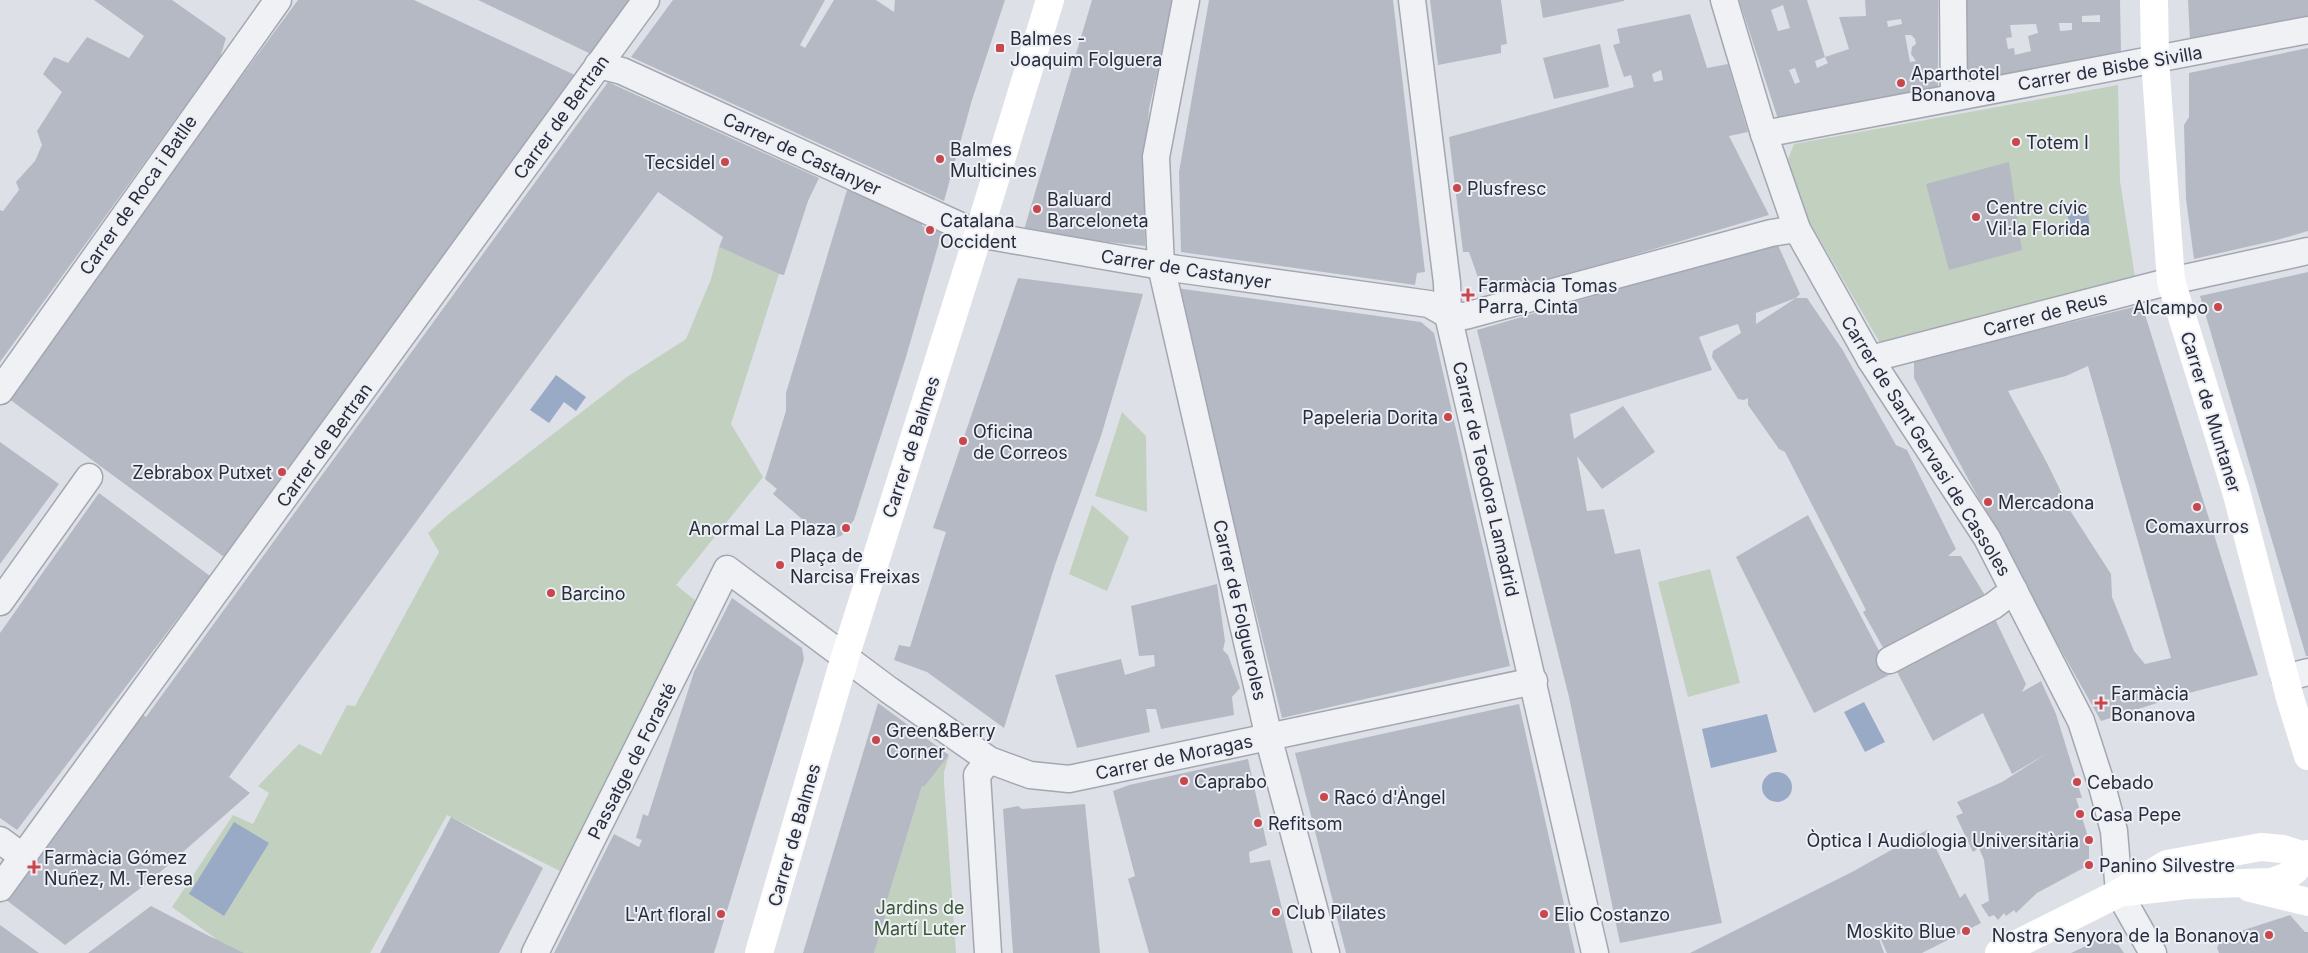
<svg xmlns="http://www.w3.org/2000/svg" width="2308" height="953" font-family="Inter,sans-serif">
<rect width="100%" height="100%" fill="#dee0e7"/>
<g fill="#c2d0bf">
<path d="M2118,85L2120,181L2135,277L1880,343L1802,209L1788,159L1794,144Z"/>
<path d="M719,247L779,274L731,424L763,477L676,585L696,601L598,800L560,871L447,815L370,953H199L215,938L172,907L233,815L253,824L269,793L258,786L299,744L321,755L347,705L355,706L439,552L428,533L448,515L627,377L686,339L711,279Z"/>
<path d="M1122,412L1146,436L1147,512L1095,496Z"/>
<path d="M1092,505L1129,537L1107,591L1069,574Z"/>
<path d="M1710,569L1740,683L1688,697L1658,582Z"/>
<path d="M949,755L944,772V782L956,953H874L888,908L885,907L922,786L924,787Z"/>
</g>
<g fill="#99aac6">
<path d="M2087,202L2090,228L2070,231L2066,204Z"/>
<path d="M556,375L586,397L576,411L564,402L549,423L530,410Z"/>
<path d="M1864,702L1885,742L1865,752L1844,712Z"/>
<path d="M1767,714L1777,752L1711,768L1702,729Z"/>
<circle cx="1777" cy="787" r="15"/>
<path d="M234,822L269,843L224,916L189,894Z"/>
</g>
<g fill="#b5b9c3" fill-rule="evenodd">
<path d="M94,0H172L226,38L220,58L0,362V210L3,211L19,190L16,182L35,161L42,145L37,131L62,92L43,74L54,57L68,63L87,37L129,58L144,36Z"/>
<path d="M298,0H414L577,76L224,557L5,396Z"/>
<path d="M478,0H633L593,55Z"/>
<path d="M673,0H825L800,45L805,48L834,0H876L894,12L895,0H1005L972,100L944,201L631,57Z"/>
<path d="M1092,0H1174L1149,109L1144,176L1145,246L1023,233Z"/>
<path d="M1209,0H1393L1425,272L1417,273L1415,285L1181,252L1179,172Z"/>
<path d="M1430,0H1501L1507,44L1501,45V53L1438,65Z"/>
<path d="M1540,0H1624V1L1543,18Z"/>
<path d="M1739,0H1807L1825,57L1815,61L1817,68L1828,63L1825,57L1849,49L1839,17L1866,16L1865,0H1938V87L1778,119ZM1783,5L1790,28L1778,31L1771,10ZM1901,19L1902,24L1888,27L1887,21ZM1905,35H1911L1915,39L1916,44L1912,47L1911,54L1916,61L1910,62ZM1795,68L1800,82L1795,84L1789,70Z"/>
<path d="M1963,0H2120L2121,52L1970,83L1965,76ZM2100,15V22H2082V16ZM2059,23H2072V30L2060,31ZM2036,24L2038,33L2028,36L2031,51L2015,55L2014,48L2008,49L2006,38L2012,37L2010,25Z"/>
<path d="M2188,0H2308V17L2190,40Z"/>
<path d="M1690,14L1707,68L1728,64L1748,132L1729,136L1769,215L1492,297L1488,289H1482L1469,252H1463L1449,137L1634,87L1631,75L1624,77L1613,45L1620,43L1617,29ZM1661,70L1663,80L1654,82L1652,74Z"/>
<path d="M1600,44L1609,87L1554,99L1543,58Z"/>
<path d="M2308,48V231L2277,240L2194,259L2186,199L2184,125L2189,117V73Z"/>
<path d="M608,82L819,178L808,201L784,275L779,274L719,247L723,237L658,192L229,777L250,793L150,881L65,945L5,899L142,714L146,717Z"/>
<path d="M2009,162L2022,250L1949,270L1926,184Z"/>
<path d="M847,190L905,214L904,216L924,221L922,226L942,232L906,357L854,520L841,536L833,538L817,532L773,494L777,489L765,479L786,411V393Z"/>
<path d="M1777,243L1800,294L1796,298L1756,313V324L1796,298H1807L1842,349L1896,445L1907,450L1956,549L1948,556H1961L1986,597L1886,653L1863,612L1866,610L1785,452L1779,449L1748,405V398L1744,400L1738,399L1712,357L1713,351L1741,333L1738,324L1699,337L1712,370L1570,414L1574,439L1623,406L1655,452L1602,489L1577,456L1587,511L1604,509L1615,554L1640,549L1722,923L1620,943L1569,697L1477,330Z"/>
<path d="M2308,272V656H2306L2200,296Z"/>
<path d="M1018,278L1143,294L1101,436L1055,565L1004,728L927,672L894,660L899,645L910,647L946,532L933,528Z"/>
<path d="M1176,288L1421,322L1434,333L1510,666L1282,718Z"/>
<path d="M2142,305L2258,675L2185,694L2101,721L2034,602L1914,378V360ZM2088,366L2171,658L2145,664L2134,651L2112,597L2111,574L2071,512L2046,461L2008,391L2066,376Z"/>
<path d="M0,442L59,484L0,564Z"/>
<path d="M99,493L210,576L17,830L0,818V633Z"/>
<path d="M1808,515L1891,674L1814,713L1736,557Z"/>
<path d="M1217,584L1225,641L1223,650L1228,655L1240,688L1232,697L1234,715L1161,729L1156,709H1146L1150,732L1077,748L1055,675L1121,659L1125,675L1155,666L1154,655L1139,656L1131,606Z"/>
<path d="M732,598L802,648L804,659L714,953H554L614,834L639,847L642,840L636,838L643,814L648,816L694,672Z"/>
<path d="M1995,619L2026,684L2022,692L2041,681L2056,714L2082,798H2076L2089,840V865L2037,893L2016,913L2014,910L2006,916L2004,913L1998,920L1994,915L1989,917L1981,905L1989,901L1984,860L1979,848L1973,852L1956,816L1963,813L1957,802L2002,782L2046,754L2012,774L1983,713L1933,741L1894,666Z"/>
<path d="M878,703L949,755L924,787L922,786L885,907L888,908L874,953H803Z"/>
<path d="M1519,704L1575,953H1346L1295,753Z"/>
<path d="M1248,759L1267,845L1249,852L1250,863L1270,860L1293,953H1149L1128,879L1135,876L1113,791L1129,785Z"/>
<path d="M1085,804L1100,953H1013L1003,809L1018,806L1022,809Z"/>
<path d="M451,817L543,868L499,953H380Z"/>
<path d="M1927,830L1960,898L1965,893L1981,923L1922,953H1887L1873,922L1884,953H1690L1852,872Z"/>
<path d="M151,906L211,937L244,953H88Z"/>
<path d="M2290,915L2305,932H2308V953H2219L2217,948L2222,937Z"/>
<path d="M0,925L39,953H0Z"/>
<path d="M2108,930L2124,953H2071L2086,946Z"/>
</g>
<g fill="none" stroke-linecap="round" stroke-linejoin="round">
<g stroke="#a3a7b1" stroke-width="29">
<g id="street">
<path d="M1186,0L1156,157L1161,266L1272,751L1326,953"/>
<path d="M1412,0L1447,283L1448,315L1595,953"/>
<path d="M1724,0L1764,134L1797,229L1870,359L1987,538L2081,721L2102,786L2114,831L2119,893L2153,953"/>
<path d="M1953,0L1954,97"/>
<path d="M598,65L622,71L978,234L1178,269L1429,304L1448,315L1465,316L1771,233L1797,229"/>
<path d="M1764,134L2308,30"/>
<path d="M1870,359L2171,281L2308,251"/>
<path d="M0,391L278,0"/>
<path d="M0,602L89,477"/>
<path d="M1890,660L1993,606L2014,590"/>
<path d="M2285,678L2308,672"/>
<path d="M0,840L23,857"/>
<path d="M0,888L646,0"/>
<path d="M535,953L727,569L889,690L989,760L1030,775L1069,779L1534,681"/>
<path d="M988,953L977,775L989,760"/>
</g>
</g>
<use href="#street" stroke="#f0f1f5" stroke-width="26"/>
<g stroke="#fff" stroke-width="28">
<path d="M2154,0L2155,60L2171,281L2236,491L2290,698L2308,756"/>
<path d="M2250,888L2308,902"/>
<path d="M2127,892L2187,885L2272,882L2286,877L2295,870L2308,854"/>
<path d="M759,953L845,657L971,258L1050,0"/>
<path d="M1999,953L2119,893L2167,864L2261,847L2283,849L2308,857"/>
</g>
</g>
<g fill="#c8464c" stroke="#edeff4" stroke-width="2">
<rect x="995" y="43" width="10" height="10" rx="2.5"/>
<circle cx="1901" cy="83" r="5"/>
<circle cx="2016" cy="142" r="5"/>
<circle cx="940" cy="159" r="5"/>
<circle cx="725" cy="162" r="5"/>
<circle cx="1457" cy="188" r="5"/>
<circle cx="1037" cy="209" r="5"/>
<circle cx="1976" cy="217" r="5"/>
<circle cx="930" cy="230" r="5"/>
<path d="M1465.5 287.5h5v5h5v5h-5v5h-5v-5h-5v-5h5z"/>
<circle cx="2218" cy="307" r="5"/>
<circle cx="1448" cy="417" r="5"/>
<circle cx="963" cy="441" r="5"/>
<circle cx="282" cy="472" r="5"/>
<circle cx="1988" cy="502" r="5"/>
<circle cx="2197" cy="507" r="5"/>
<circle cx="846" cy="528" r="5"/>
<circle cx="780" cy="565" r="5"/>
<circle cx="551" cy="593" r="5"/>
<path d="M2098.5 695.5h5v5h5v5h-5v5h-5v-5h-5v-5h5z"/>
<circle cx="876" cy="740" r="5"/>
<circle cx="1184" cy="781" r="5"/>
<circle cx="2077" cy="782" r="5"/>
<circle cx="1324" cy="797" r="5"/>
<circle cx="2080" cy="814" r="5"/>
<circle cx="1258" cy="823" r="5"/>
<circle cx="2089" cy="840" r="5"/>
<circle cx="2089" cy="865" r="5"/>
<path d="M31.5 859.5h5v5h5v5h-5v5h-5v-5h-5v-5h5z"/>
<circle cx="1276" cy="912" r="5"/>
<circle cx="721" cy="914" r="5"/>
<circle cx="1544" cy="914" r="5"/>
<circle cx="1966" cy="931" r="5"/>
<circle cx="2269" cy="935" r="5"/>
</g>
<g text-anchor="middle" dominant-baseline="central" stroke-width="4" stroke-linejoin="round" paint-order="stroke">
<g font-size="18" fill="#272d3d" stroke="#edeff4" text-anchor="start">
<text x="1010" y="38">Balmes -<tspan x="1010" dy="21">Joaquim Folguera</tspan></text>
<text x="1911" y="73">Aparthotel<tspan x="1911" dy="21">Bonanova</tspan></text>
<text x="2026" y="142">Totem I</text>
<text x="950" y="149">Balmes<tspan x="950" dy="21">Multicines</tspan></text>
<text x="715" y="162" text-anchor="end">Tecsidel</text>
<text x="1467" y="188">Plusfresc</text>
<text x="1047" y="199">Baluard<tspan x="1047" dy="21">Barceloneta</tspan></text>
<text x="1986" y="207">Centre cívic<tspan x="1986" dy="21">Vil·la Florida</tspan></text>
<text x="940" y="220">Catalana<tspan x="940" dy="21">Occident</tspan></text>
<text x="1478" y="285">Farmàcia Tomas<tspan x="1478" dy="21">Parra, Cinta</tspan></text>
<text x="2208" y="307" text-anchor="end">Alcampo</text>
<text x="1438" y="417" text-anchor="end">Papeleria Dorita</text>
<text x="973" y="431">Oficina<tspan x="973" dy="21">de Correos</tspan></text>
<text x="272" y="472" text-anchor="end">Zebrabox Putxet</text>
<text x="1998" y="502">Mercadona</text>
<text x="2197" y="526" text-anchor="middle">Comaxurros</text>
<text x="836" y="528" text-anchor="end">Anormal La Plaza</text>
<text x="790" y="555">Plaça de<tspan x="790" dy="21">Narcisa Freixas</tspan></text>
<text x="561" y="593">Barcino</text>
<text x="2111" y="693">Farmàcia<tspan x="2111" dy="21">Bonanova</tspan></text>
<text x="886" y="730">Green&amp;Berry<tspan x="886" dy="21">Corner</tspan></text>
<text x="1194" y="781">Caprabo</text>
<text x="2087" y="782">Cebado</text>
<text x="1334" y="797">Racó d'Àngel</text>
<text x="2090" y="814">Casa Pepe</text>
<text x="1268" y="823">Refitsom</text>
<text x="2079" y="840" text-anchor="end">Òptica I Audiologia Universitària</text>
<text x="44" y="857">Farmàcia Gómez<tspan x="44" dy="21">Nuñez, M. Teresa</tspan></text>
<text x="2099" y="865">Panino Silvestre</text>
<text x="1286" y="912">Club Pilates</text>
<text x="711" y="914" text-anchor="end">L'Art floral</text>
<text x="1554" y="914">Elio Costanzo</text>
<text x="1956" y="931" text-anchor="end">Moskito Blue</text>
<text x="2259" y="935" text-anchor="end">Nostra Senyora de la Bonanova</text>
</g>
<g font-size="18" fill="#272d3d" stroke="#edeff4">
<text transform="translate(2110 68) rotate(-10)">Carrer de Bisbe Sivilla</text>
<text transform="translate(561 117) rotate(-54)">Carrer de Bertran</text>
<text transform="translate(802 154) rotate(25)">Carrer de Castanyer</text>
<text transform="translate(138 195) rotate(-55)">Carrer de Roca i Batlle</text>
<text transform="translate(1186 269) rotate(9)">Carrer de Castanyer</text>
<text transform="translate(2045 314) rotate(-15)">Carrer de Reus</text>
<text transform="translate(2211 412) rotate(73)">Carrer de Muntaner</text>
<text transform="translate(324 445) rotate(-54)">Carrer de Bertran</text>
<text transform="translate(1926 446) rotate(58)">Carrer de Sant Gervasi de Cassoles</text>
<text transform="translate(911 447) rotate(-72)">Carrer de Balmes</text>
<text transform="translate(1486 479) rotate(77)">Carrer de Teodora Lamadrid</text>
<text transform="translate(1240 610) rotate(77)">Carrer de Folgueroles</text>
<text transform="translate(1174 757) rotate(-12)">Carrer de Moragas</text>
<text transform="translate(632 761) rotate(-63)">Passatge de Forasté</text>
<text transform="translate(794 835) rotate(-74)">Carrer de Balmes</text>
</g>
<g font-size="18" fill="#385835" stroke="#edeff4">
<text x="920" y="907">Jardins de<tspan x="920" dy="21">Martí Luter</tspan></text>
</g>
</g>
</svg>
